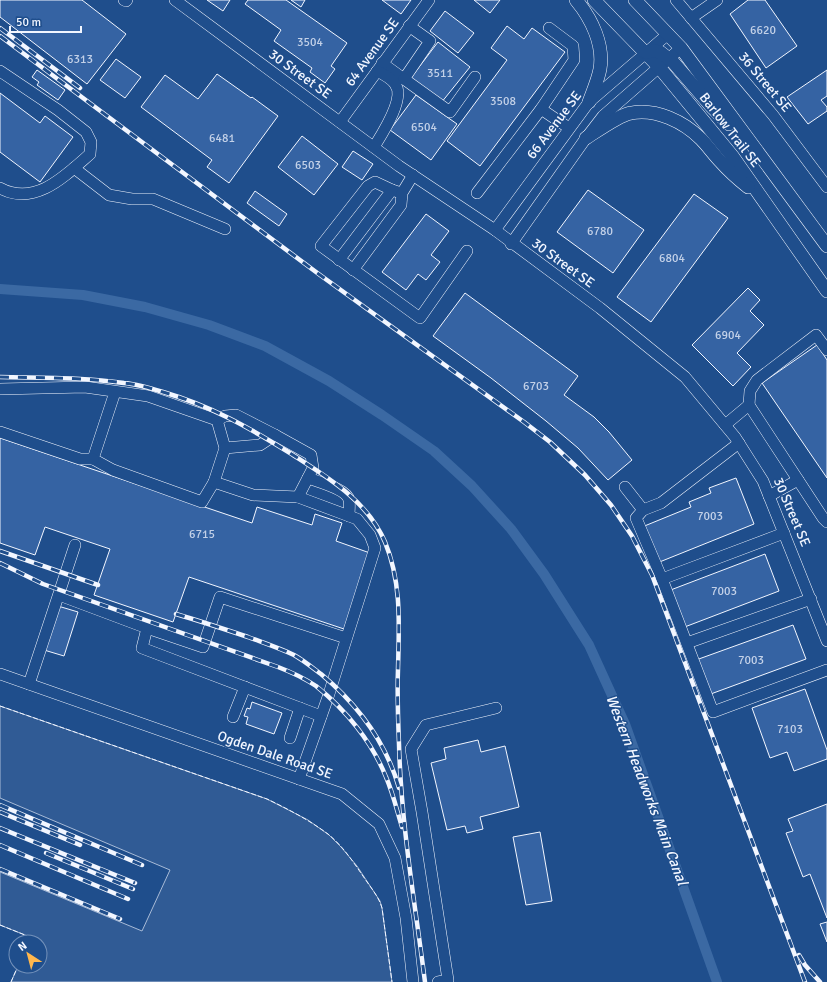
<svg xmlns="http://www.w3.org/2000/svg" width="827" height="982" font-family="Signika,sans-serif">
<rect width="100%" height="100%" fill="#1f4e8c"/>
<path fill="#305b95" stroke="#a8bbd7" d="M0,706L267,799L308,820L329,835L341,847L357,866L380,901L382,908L392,982H11L18,966H40V942H28L30,937L0,925V872L142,931L170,870L0,798Z"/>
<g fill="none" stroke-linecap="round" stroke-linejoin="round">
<path stroke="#3b69a3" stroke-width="10" d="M0,289L83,295L145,307L209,325L265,346L329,381L382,415L434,451L472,486L511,529L544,574L589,645L625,724L717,982"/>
</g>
<g fill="#3563a3" stroke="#f2f6ff">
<path d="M0,0H82L126,34L87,84L0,17Z"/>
<path d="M207,0H230L223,11Z"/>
<path d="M248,0H286L347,43L331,66L335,69L325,83L310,72L312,68L274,41L281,30L245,4Z"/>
<path d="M291,0H305L301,7Z"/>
<path d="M382,0H411L401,14Z"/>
<path d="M474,0H500L490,13Z"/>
<path d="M748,0H765L797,46L766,68L730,14Z"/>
<path d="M445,11L474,33L458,53L430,31Z"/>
<path d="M507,26L524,39L532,28L565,52L480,166L447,141L507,60L491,48Z"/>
<path d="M438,42L470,67L441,103L410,79Z"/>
<path d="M116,59L141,77L125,98L100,80Z"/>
<path d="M37,70L65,90L58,100L37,85L39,82L32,77Z"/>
<path d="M827,70V96L821,100L827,107V111L808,124L787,97Z"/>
<path d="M217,74L251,98L252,97L278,116L229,183L207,167L212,160L141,107L165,75L198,99Z"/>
<path d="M0,93L40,123L45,116L73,137L40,182L0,152Z"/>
<path d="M416,95L457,124L431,160L390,130Z"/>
<path d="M302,136L338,164L314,195L278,167Z"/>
<path d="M353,151L373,164L362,180L342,167Z"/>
<path d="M588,190L644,230L613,273L557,232Z"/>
<path d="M255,191L287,214L279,226L247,203Z"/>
<path d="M694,194L728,218L651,322L617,297Z"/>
<path d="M426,214L449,231L431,255L440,262L426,280L418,274L406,290L382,272Z"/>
<path d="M748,288L760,300L750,311L764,325L737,353L751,367L733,386L692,345Z"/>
<path d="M465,293L578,376L564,395L594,417L609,432L632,460L608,480L578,448L546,421L491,378L433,336Z"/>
<path d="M817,345L827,360V478L762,383Z"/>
<path d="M0,438L252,523L257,507L312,525L315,514L342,523L336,541L370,553L344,629L189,577L173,622L94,595L110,549L45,527L35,555L0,543Z"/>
<path d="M736,478L754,524L657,563L642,527L691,507L689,502L711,493L709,488Z"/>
<path d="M765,554L779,591L682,628L668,591Z"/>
<path d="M58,606L78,612L64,656L44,650Z"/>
<path d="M793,625L806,659L708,695L696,660Z"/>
<path d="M805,689L827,750V759L794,771L787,752L770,758L752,708Z"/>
<path d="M252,702L282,713L274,734L246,724L248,717L244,716L247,708L250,709Z"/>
<path d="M478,740L481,752L505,746L519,807L480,817L483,829L467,833L465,826L447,830L431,763L446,759L444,748Z"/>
<path d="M827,804V918L810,874L803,877L786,833L793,831L788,819Z"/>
<path d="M540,832L552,901L526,905L513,837Z"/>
<path d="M827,922V942L820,924Z"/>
</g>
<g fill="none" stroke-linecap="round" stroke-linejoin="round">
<g stroke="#f2f6ff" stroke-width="12">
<g id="minor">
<path d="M124,0L126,1L127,0"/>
<path d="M175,0L399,166L495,230L600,308L685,377L735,437L763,481L827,641"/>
<path d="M676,0L773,115L827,187"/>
<path d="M691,18L717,0"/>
<path d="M382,63L404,79L430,41L409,26"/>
<path d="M0,71L58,110L86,132L91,142L90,154C65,176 35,207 0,188"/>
<path d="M404,79L450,112L475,77"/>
<path d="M541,109L574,60L573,46L549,28"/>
<path d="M340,122L429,0"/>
<path d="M374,147C382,134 406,98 395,84C391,78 383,74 377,71"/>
<path d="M74,168L109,195L132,199H153L225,229"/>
<path d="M392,190L375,182L368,186L321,246L420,318L467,251"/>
<path d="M477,193L541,109L569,128"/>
<path d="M495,230L589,102L668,34"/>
<path d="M511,244L586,138L603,116L681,48"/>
<path d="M339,260L392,190L398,192"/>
<path d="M353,270L401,205L402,193L413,175"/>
<path d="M0,389L85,387L148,396L217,420L225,448L214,482L202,502L113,470L93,459L115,392"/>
<path d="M749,405L750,391L757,380L816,335L827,350"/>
<path d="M217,420L225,416L236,415L275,435"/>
<path d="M725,425L749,405L823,518L827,522"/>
<path d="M0,432L80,459H93"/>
<path d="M739,443L661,503L643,510L636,518L662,579L713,712L827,670"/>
<path d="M225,448L260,445L275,435L311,455L313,468L298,497"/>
<path d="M308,478C318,482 347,489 349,500C350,504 349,511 349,516"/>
<path d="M214,482L253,495L298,497L357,519L370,535L375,548L328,697L299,779"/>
<path d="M625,487L643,510"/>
<path d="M769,496L798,480"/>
<path d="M662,579L784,533"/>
<path d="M59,595L147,628L142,648L321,716"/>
<path d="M147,628L203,647L220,597L346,638"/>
<path d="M687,643L811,599"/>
<path d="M0,674L342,794L379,824L395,858L406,918L413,982"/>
<path d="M29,684L75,545"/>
<path d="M233,717L245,687"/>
<path d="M290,738L300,708"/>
<path d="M438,982L448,980L422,812L411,749L426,725L496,708"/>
</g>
</g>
<g stroke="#f2f6ff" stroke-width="14">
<g id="major">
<path d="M576,0C592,19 604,45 600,69C598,80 593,91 589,102"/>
<path d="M594,0L659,67L733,157L827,291"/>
<path d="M635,0L681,48L827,246"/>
<path d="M646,52L654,51L660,52L673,62L711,106L729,124"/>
<path d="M586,138C597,131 619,115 631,113C656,108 684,122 701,139C708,146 714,155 721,162C729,171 738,179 748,187"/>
</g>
</g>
<use href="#minor" stroke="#1f4e8c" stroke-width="11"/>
<use href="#major" stroke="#1f4e8c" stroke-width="13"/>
<g stroke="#f2f6ff" stroke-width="4.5">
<g id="rail">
<path d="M0,28L80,88"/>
<path d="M0,36L320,275L524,422L550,442L585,475L611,505L632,536L652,575L805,982"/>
<path d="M0,377C41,378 83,377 124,383C137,384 150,388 163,392C211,406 248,427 290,453C327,477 367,500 385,542C402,583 399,626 398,669C397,694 398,719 399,744C401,824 415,903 425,982"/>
<path d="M0,551L98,585"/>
<path d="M0,563L43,584L278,667C291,672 304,678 316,686C346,710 372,742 386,777C393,793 397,811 402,827"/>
<path d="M176,614C200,621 224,629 248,637C264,643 279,648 294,655C303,660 313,668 321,674C357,704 386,742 399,788"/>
<path d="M0,805L142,865"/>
<path d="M0,812L80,845"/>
<path d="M0,828L135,883"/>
<path d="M0,845L128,899"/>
<path d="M46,853L133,889"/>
<path d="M0,869L120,919"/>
<path d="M799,955L805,965L820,982"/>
</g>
</g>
<use href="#rail" stroke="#1f4e8c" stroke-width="3" stroke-dasharray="9" stroke-linecap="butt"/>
<g stroke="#f2f6ff" stroke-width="1" stroke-dasharray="5 2" stroke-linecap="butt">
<path d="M0,706L267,799C288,809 309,820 328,834C343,846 354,863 365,879C371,888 379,897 382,908L392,982"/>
<path d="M0,925L30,937L28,942"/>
<path d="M11,982L18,966"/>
</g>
</g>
<g text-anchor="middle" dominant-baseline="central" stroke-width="3" stroke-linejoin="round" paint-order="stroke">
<g font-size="12" fill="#c3d1e8">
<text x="763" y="30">6620</text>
<text x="310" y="42">3504</text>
<text x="80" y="59">6313</text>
<text x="440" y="73">3511</text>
<text x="503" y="101">3508</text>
<text x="424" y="127">6504</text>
<text x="222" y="138">6481</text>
<text x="308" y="165">6503</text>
<text x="600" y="231">6780</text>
<text x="672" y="258">6804</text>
<text x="728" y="335">6904</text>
<text x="536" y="386">6703</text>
<text x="710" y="516">7003</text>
<text x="202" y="534">6715</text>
<text x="724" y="591">7003</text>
<text x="751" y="660">7003</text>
<text x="790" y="729">7103</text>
</g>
<g font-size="14" fill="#f2f6ff" stroke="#1f4e8c">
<text transform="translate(372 52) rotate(-54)">64 Avenue SE</text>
<text transform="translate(300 74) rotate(36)">30 Street SE</text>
<text transform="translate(765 82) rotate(50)">36 Street SE</text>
<text transform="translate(554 125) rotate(-53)">66 Avenue SE</text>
<text transform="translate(730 130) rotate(52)">Barlow Trail SE</text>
<text transform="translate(563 263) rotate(36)">30 Street SE</text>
<text transform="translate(792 512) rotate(67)">30 Street SE</text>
<text transform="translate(275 755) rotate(19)">Ogden Dale Road SE</text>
</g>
<g font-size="15" font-style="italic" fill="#f2f6ff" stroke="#1f4e8c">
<text transform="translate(647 790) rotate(69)">Western Headworks Main Canal</text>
</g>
</g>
<g transform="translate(28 954) rotate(324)"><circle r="19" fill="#1f4e8c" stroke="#7391ba"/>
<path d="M0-3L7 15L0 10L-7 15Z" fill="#ffb74d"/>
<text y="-6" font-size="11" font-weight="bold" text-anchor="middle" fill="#f2f6ff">N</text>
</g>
<path d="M10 26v6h71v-6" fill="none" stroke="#f2f6ff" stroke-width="2"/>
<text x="16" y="26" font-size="12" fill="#f2f6ff" stroke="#1f4e8c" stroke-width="3" paint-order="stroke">50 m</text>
</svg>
